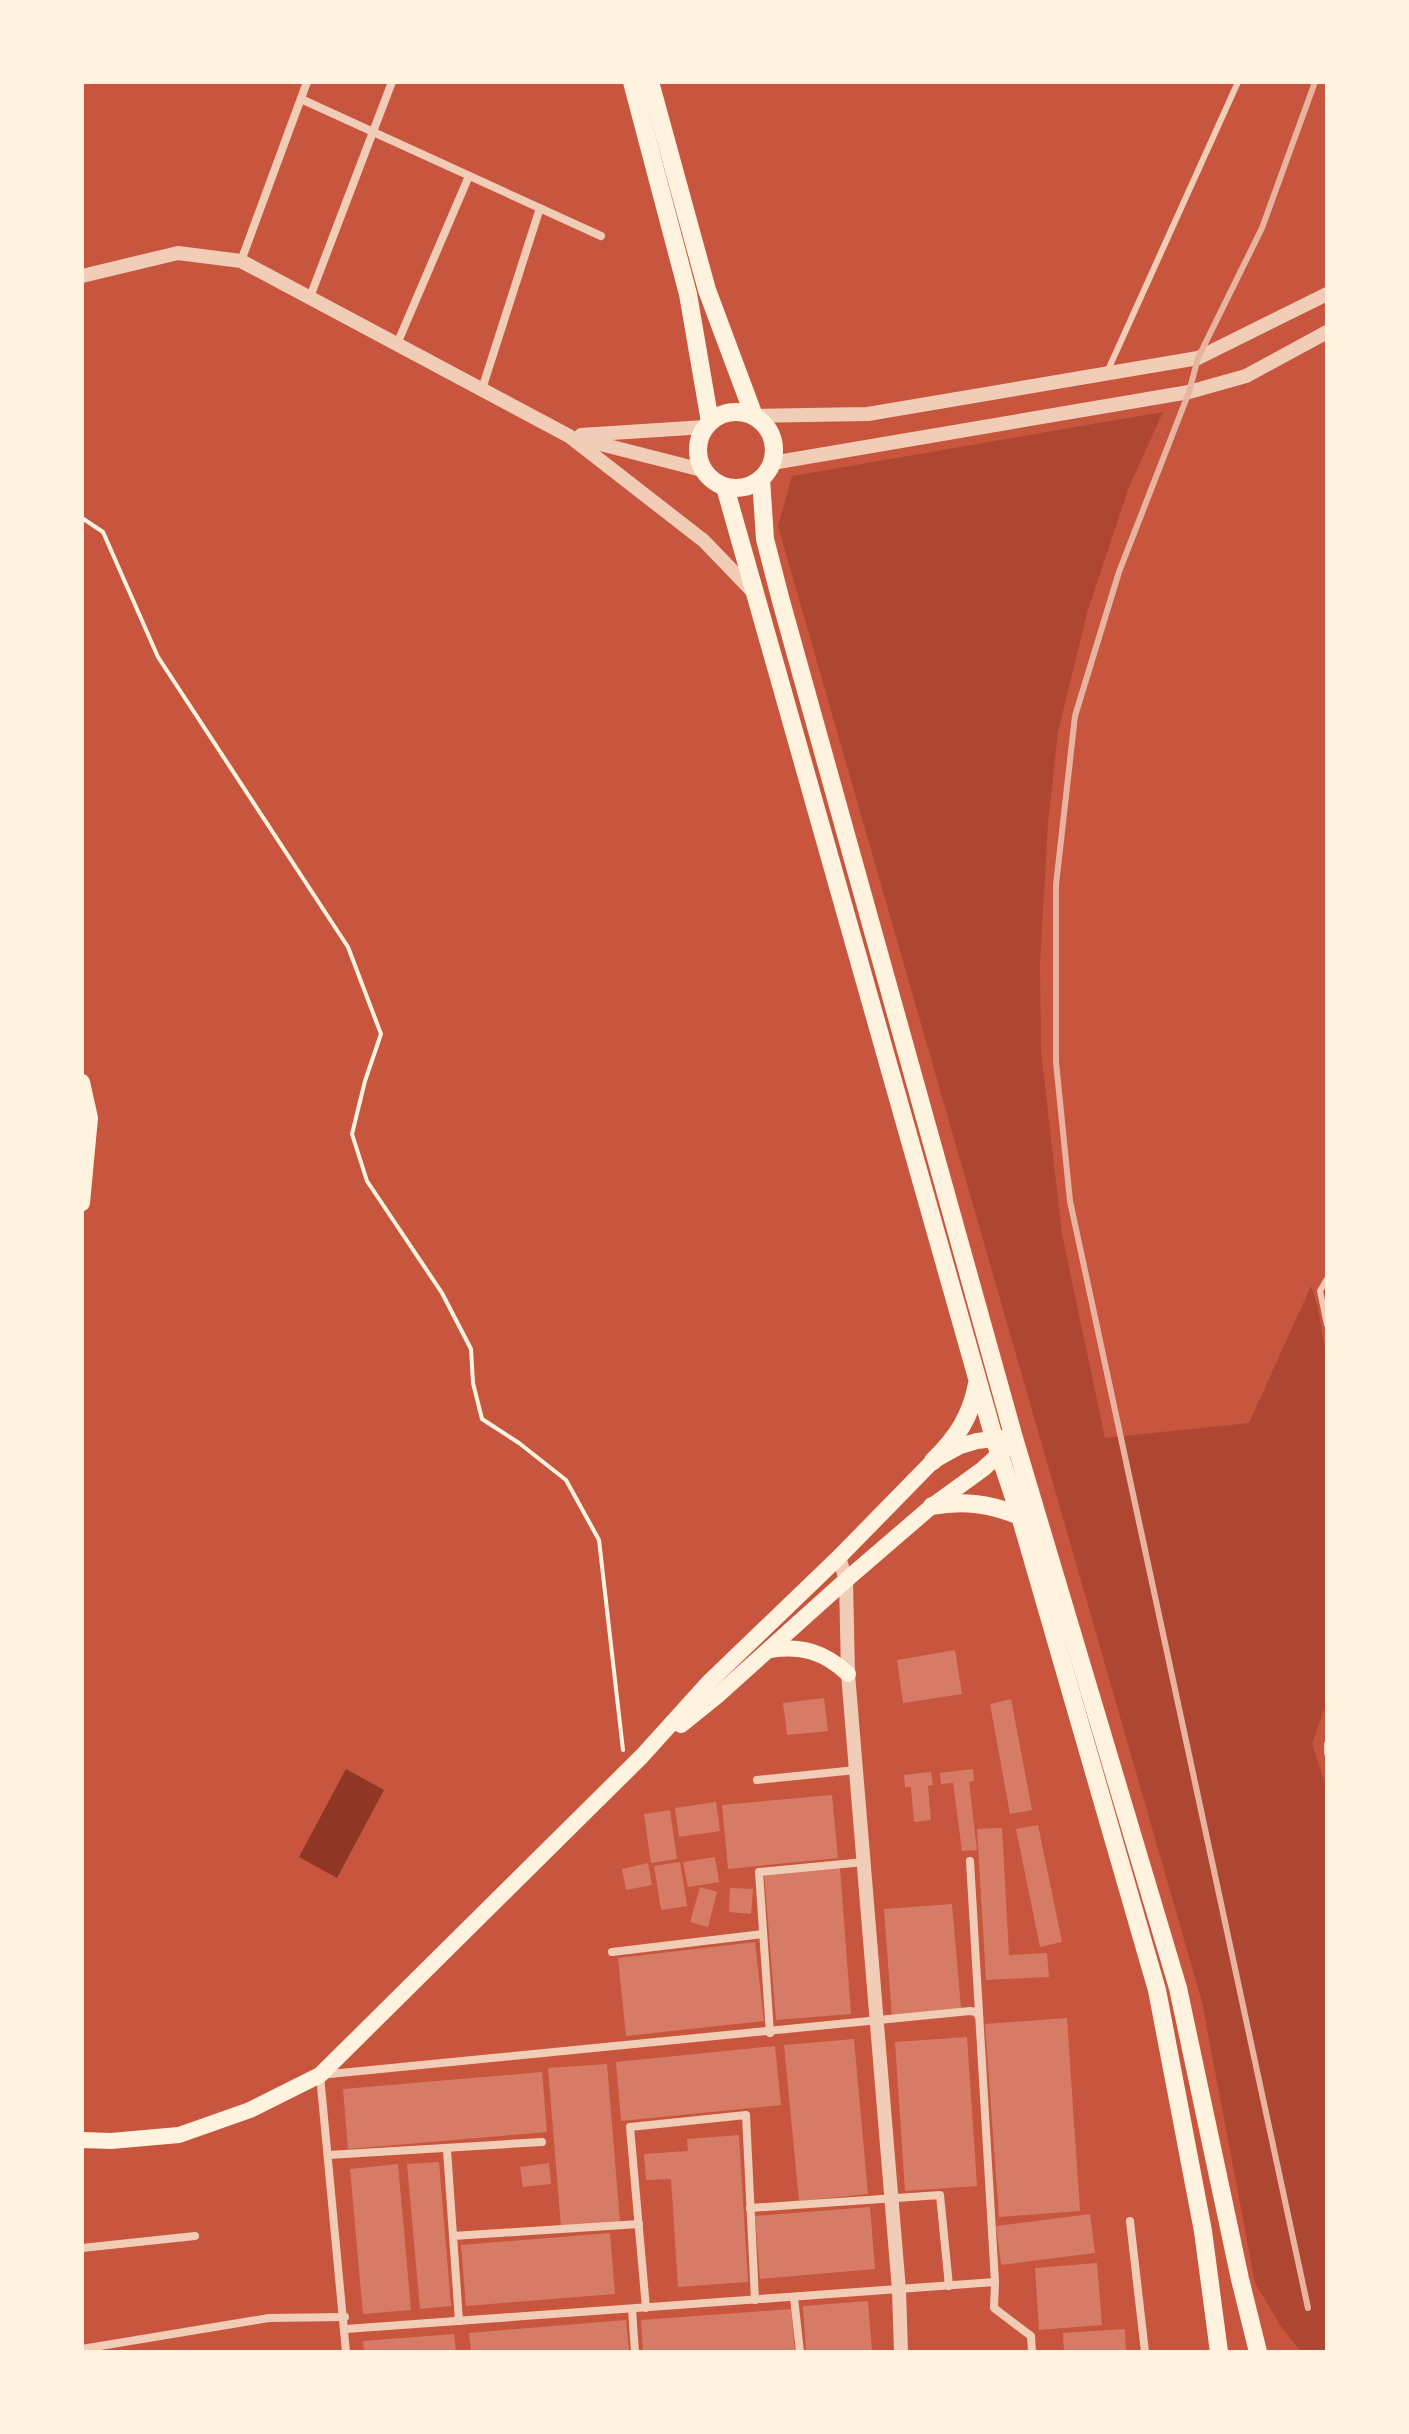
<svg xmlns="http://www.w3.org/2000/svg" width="1409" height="2434" font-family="'Nunito Sans',sans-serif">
<rect width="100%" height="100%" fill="#c8553d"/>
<path fill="#ae4732" d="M1163,412L1129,487L1087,613L1058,732L1048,823L1040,965L1041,1051L1062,1234L1105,1438L1249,1423L1311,1286L1318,1308L1327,1361V1701L1312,1744L1327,1789V2352H1301L1282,2328L1255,2283L1202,2002L778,526L792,476Z"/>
<path fill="#8f3625" d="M346,1769L384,1790L337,1878L299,1857Z"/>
<g fill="#d67c66">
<path d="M955,1650L962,1694L903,1703L897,1660Z"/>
<path d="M824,1698L828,1731L787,1735L783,1703Z"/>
<path d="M1011,1699L1032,1810L1010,1814L990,1704Z"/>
<path d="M973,1769L974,1781L969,1782L977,1850L962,1851L953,1783L941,1784L940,1773Z"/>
<path d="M931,1772L933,1785L928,1786L931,1820L914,1822L911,1787H905L904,1775Z"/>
<path d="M832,1795L838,1858L728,1869L722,1805Z"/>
<path d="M716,1802L720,1831L679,1837L675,1808Z"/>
<path d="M670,1810L677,1859L651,1863L644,1814Z"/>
<path d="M1038,1825L1062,1942L1040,1947L1016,1829Z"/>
<path d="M997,1828H1002L1009,1955L1047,1953L1049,1977L986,1980L977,1829Z"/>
<path d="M715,1857L719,1882L688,1887L683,1862Z"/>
<path d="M680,1862L687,1906L661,1910L654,1866Z"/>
<path d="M648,1863L652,1885L626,1890L622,1869Z"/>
<path d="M840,1868L851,2014L776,2020L764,1874Z"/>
<path d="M700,1887L717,1892L708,1927L690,1922Z"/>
<path d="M730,1888L753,1889L751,1914L729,1912Z"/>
<path d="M952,1904L961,2008L892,2018L884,1909Z"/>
<path d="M755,1942L764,2021L626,2036L618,1958Z"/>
<path d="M1067,2018L1080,2211L999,2217L985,2024Z"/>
<path d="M967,2037L977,2186L905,2191L895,2042Z"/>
<path d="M854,2039L868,2194L799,2201L784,2045Z"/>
<path d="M775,2046L781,2105L621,2121L616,2062Z"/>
<path d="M607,2064L620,2222L561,2227L548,2068Z"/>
<path d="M542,2072L547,2132L348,2149L343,2089Z"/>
<path d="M739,2135L748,2282L678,2287L671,2179L646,2180L644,2154L688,2151L687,2139Z"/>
<path d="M439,2162L451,2306L420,2309L407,2164Z"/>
<path d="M549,2163L551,2184L523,2187L520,2167Z"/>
<path d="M398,2164L411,2310L363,2314L350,2169Z"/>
<path d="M870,2207L875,2269L760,2279L755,2216Z"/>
<path d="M1090,2214L1095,2253L1001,2265L996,2226Z"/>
<path d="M610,2233L615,2294L466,2306L461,2245Z"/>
<path d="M1097,2263L1102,2325L1039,2330L1035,2268Z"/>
<path d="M868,2301L872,2352H806L803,2306Z"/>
<path d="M791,2309L795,2352H643L641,2320Z"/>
<path d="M626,2320L629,2352H471L469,2333Z"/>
<path d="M1125,2329L1126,2352H1064L1063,2333Z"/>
<path d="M454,2334L456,2352H364L363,2341Z"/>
</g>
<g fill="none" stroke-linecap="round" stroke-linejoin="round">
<path stroke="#fff3e0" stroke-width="4" d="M82,518L103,532L158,657L348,947L381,1034L365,1081L352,1134L367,1181L442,1293L471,1349L473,1383L482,1419L519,1443L566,1480L599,1540L623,1750"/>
<g stroke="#f1ccb7" stroke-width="6">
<path d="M1108,370L1238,82"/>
<path d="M1327,1279L1320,1291L1327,1325"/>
<path d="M1327,1744V1753"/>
</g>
<g stroke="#f1ccb7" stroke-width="8">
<path d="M301,99L601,236"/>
<path d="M241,261L307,82"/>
<path d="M310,297L392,82"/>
<path d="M397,344L469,176"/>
<path d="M482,389L540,208"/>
<path d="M757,1780L856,1770"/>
<path d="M970,1861L995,2282L994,2308L1031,2336L1032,2352"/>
<path d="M612,1952L763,1934"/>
<path d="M770,2033L759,1872L864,1862"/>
<path d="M447,2150L459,2321"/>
<path d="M328,2155L542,2142"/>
<path d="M750,2208L940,2195L949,2286"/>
<path d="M1130,2221L1145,2352"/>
<path d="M453,2236L639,2224"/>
<path d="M82,2248L195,2236"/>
<path d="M794,2298L800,2352"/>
<path d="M646,2308L630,2127L746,2115L755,2300"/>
<path d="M632,2309L635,2352"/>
<path d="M346,2329L995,2282"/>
<path d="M82,2349L269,2318L345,2317"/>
<path d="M346,2352L320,2075L970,2011L976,2012L979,2017"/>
</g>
<g stroke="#f1ccb7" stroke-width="14">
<path d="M82,276L178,253L241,261L569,436L704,541L755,594"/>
<path d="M754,416L868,414L1198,358L1327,294"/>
<path d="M581,435L705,427"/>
<path d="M577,438L702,470"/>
<path d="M772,463L1189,392L1246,376L1327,332"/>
<path d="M839,1557L846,1580L848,1674L899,2290L901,2352"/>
</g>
<g stroke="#fff3e0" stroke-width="16">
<path d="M82,1082L90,1118L82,1203"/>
<path d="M770,1650C801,1645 825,1652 848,1674"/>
<path d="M681,1725L717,1696L846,1580L932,1506L983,1469L1007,1447"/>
<path d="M82,2140L111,2141L179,2135L250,2110L320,2075L642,1756L708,1683L839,1557L933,1461L960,1446L977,1441L1004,1438"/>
</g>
<g stroke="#fff3e0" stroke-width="18">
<path d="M632,82L688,294L710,422"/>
<path d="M650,82L707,290L754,416"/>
<circle cx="736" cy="450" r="38"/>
<path d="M761,479L765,539L781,601L1014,1438L1178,1988L1240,2279L1258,2352"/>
<path d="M725,487L994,1438L1020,1516L1157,1990L1203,2231L1219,2352"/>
<path d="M933,1461C957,1438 971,1416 977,1384"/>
<path d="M932,1506C964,1500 991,1504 1020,1516"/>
</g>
<path stroke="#e9b49f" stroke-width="6" d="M1308,2308L1070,1201L1056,1062V885L1075,716L1119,572L1189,392L1198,358L1262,228L1315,82"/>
</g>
<rect width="1409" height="2434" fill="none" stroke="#fff3e0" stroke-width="168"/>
</svg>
